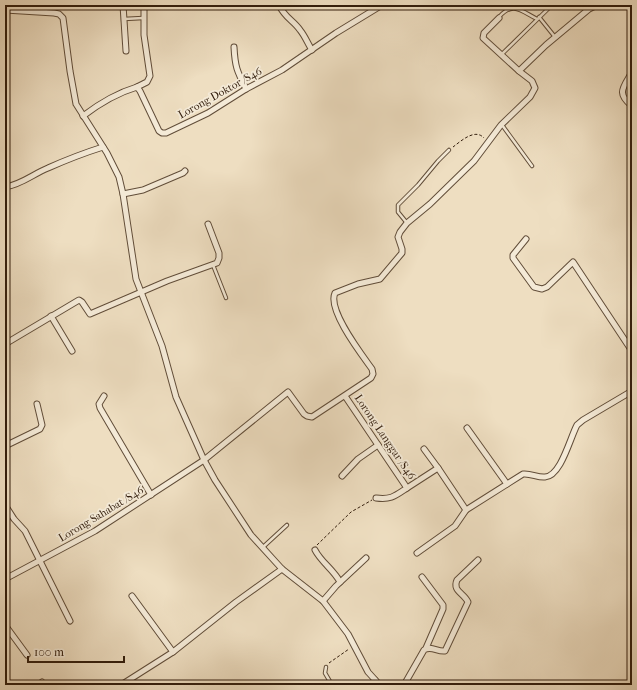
<svg xmlns="http://www.w3.org/2000/svg" width="637" height="690" font-family="'IM FELL French Canon',serif">
<rect width="100%" height="100%" fill="#eedec1"/>
<filter id="stains"><feTurbulence type="fractalNoise" baseFrequency=".005" numOctaves="4"/><feColorMatrix values="0 0 0 0 .2 0 0 0 0 .09 0 0 0 0 .02 0 0 0 .5 -.17"/></filter>
<radialGradient id="worn" r=".72"><stop offset=".6" stop-color="#630" stop-opacity="0"/><stop offset="1" stop-color="#630" stop-opacity=".3"/></radialGradient>
<g fill="none" stroke-linecap="round" stroke-linejoin="round">
<g stroke="#614d39" stroke-width="4.5">
<g id="lane">
<path d="M499,17C513,1 521,11 537,19"/>
<path d="M539,17L555,37"/>
<path d="M124,19L143,18"/>
<path d="M501,55L552,5"/>
<path d="M502,125L532,166"/>
<path d="M407,223L398,212V205L418,185L438,161L449,150"/>
<path d="M213,265L226,298"/>
<path d="M262,548L287,525"/>
<path d="M326,667L325,673L332,685"/>
</g>
</g>
<g stroke="#614d39" stroke-width="7">
<g id="street">
<path d="M123,5L126,51"/>
<path d="M279,5C285,18 293,20 300,30C305,36 308,44 312,50"/>
<path d="M5,10L54,13L59,14L63,18L70,71L76,104L107,153L119,177L123,194L136,279L162,346L176,397L204,460L215,480L251,535L282,569L323,601L348,634L368,672L378,683L383,685"/>
<path d="M499,18L484,33L483,38L519,71"/>
<path d="M234,47C235,67 237,71 246,89"/>
<path d="M632,72C623,88 616,93 632,106"/>
<path d="M137,87L147,82L150,76L144,35V5"/>
<path d="M83,116C100,103 117,93 137,87L140,91L159,131L162,133H166L208,113L246,89L282,70L336,33L382,5"/>
<path d="M5,187C21,185 33,174 48,168C66,160 84,153 103,147"/>
<path d="M123,194L143,190L183,173L185,171"/>
<path d="M632,211V215"/>
<path d="M526,239L513,255V258L534,287L542,289L547,287L573,262L632,351"/>
<path d="M51,316L72,351"/>
<path d="M5,344L79,300L82,302L90,314L167,281L217,263L219,258V253L208,224"/>
<path d="M104,396L99,404L100,408L151,495"/>
<path d="M345,396L407,488L438,468L466,510L523,474C531,473 538,478 545,477C561,476 570,438 577,425L583,420L632,391"/>
<path d="M467,428L507,484"/>
<path d="M5,446L40,429L42,425L37,404"/>
<path d="M424,449L438,468"/>
<path d="M342,476L358,459L378,445"/>
<path d="M376,498C391,500 395,496 407,488"/>
<path d="M5,505L14,519L25,531L70,621"/>
<path d="M315,550C321,562 334,570 340,582"/>
<path d="M417,553L455,526L466,510"/>
<path d="M422,577L443,605V609L426,648"/>
<path d="M5,579L95,531L204,460L288,392L304,414L307,416L312,417L371,378L373,374L372,369C362,355 327,310 335,293L358,284L380,279L402,253V249L398,237L400,232L407,223L430,204L474,161L501,125L530,97L535,88L532,81L519,71L546,45L589,9L595,6L600,5"/>
<path d="M132,596L173,652"/>
<path d="M323,601L336,586L366,558"/>
<path d="M5,625L27,655"/>
<path d="M38,685L42,682"/>
<path d="M121,685L173,652L236,602L282,569"/>
<path d="M371,685L375,680"/>
<path d="M404,685L424,650C431,645 437,652 445,651L468,602C464,593 452,591 457,580L478,560"/>
</g>
</g>
<g stroke="#321d0c" stroke-width="1" stroke-dasharray="3 2" stroke-linecap="butt">
<path d="M453,147C461,141 475,128 484,138"/>
<path d="M317,545L351,512L372,500"/>
<path d="M329,663L349,649"/>
</g>
<use href="#lane" stroke="#f4ead7" stroke-width="2.5"/>
<use href="#street" stroke="#f4ead7" stroke-width="5"/>
</g>
<g text-anchor="middle" dominant-baseline="central" stroke-width="3.5" stroke-linejoin="round" paint-order="stroke">
<g font-size="11" fill="#321d0c" stroke="#f4ead7">
<text transform="translate(220 93) rotate(-29)">Lorong Doktor /S46</text>
<text transform="translate(385 437) rotate(56)">Lorong Langgar /S46</text>
<text transform="translate(101 514) rotate(-31)">Lorong Sahabat /S46</text>
</g>
</g>
<rect width="637" height="690" fill="none" stroke="#eedec1" stroke-width="20"/>
<rect x="6" y="6" width="625" height="678" fill="none" stroke="#321d0c" stroke-width="2"/>
<rect x="10" y="10" width="617" height="670" fill="none" stroke="#321d0c"/>
<path d="M28 656v6h96v-6" fill="none" stroke="#321d0c" stroke-width="2"/>
<text x="34" y="656" font-size="12" fill="#321d0c" stroke="#f4ead7" stroke-width="3" paint-order="stroke">100 m</text>
<rect width="100%" height="100%" filter="url(#stains)"/>
<rect width="100%" height="100%" fill="url(#worn)"/>
</svg>
